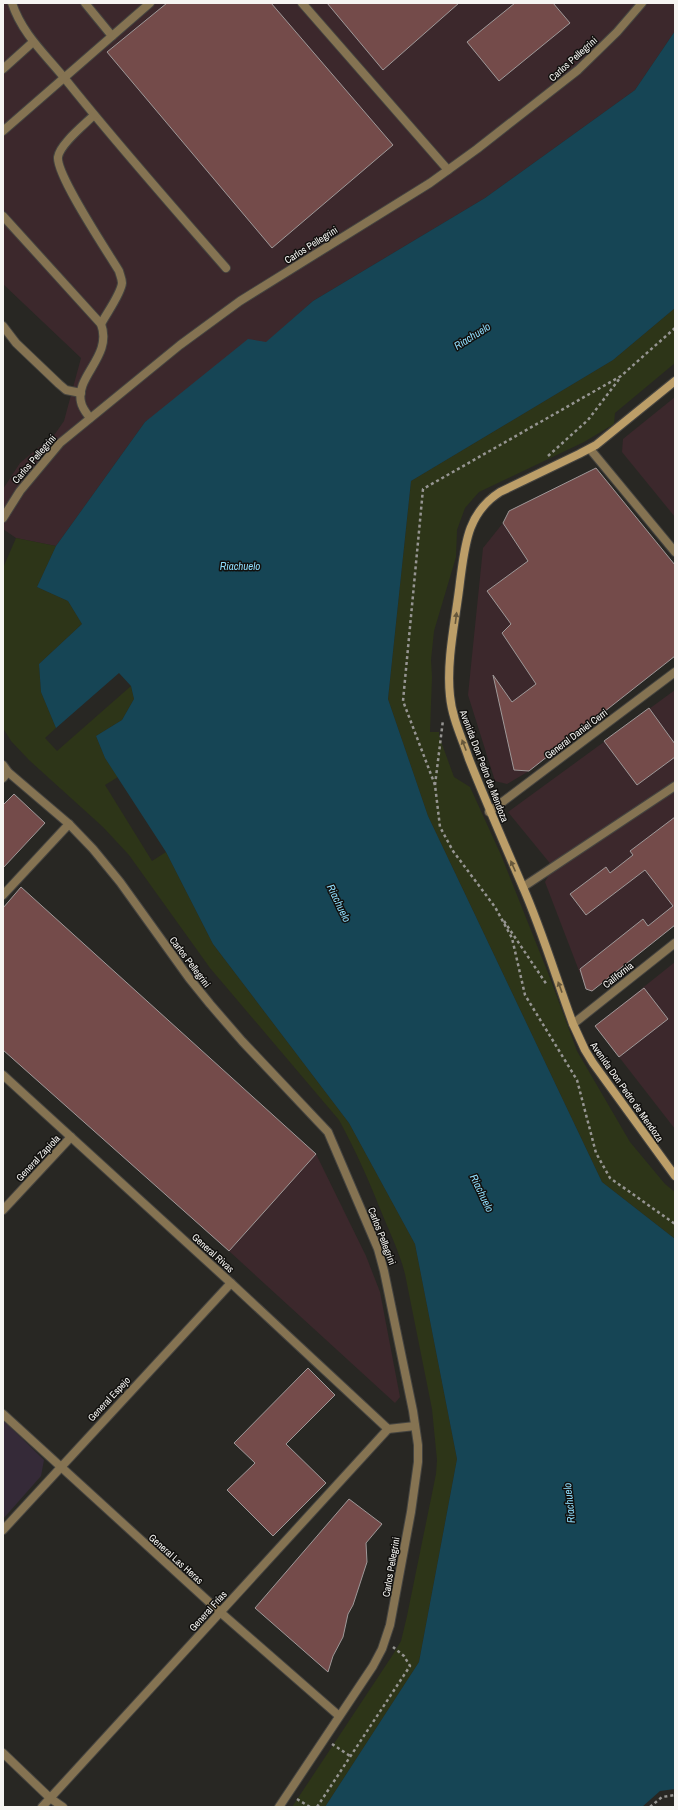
<svg xmlns="http://www.w3.org/2000/svg" width="678" height="1810" font-family="'Archivo Narrow',sans-serif">
<rect width="100%" height="100%" fill="#282723"/>
<g fill="#3c282c">
<path d="M3,3H675V31L635,90L485,198L313,301L266,343L145,422L56,546L16,538L3,529V489L20,463L55,434L64,421L81,358L3,284Z"/>
<path d="M675,397V517L622,452L623,439Z"/>
<path d="M596,468L675,565V656L529,771L507,784L495,781L468,695L483,548L503,523L509,511Z"/>
<path d="M675,690V925L592,991L586,989L545,882L553,867L508,812Z"/>
<path d="M675,962V1129L595,1026Z"/>
<path d="M316,1154L366,1256L380,1292L400,1397L395,1403L229,1251Z"/>
</g>
<path fill="#352a38" d="M3,1420L44,1460L41,1476L3,1519Z"/>
<g fill="#2d3518">
<path d="M675,308V363L615,413L614,424L584,442L479,492L465,508L457,530L456,557L434,631L431,660L432,677L430,732H439V736L454,777L470,787L501,855L550,978L577,1051L630,1142L665,1184L675,1192V1239L602,1182L428,816L388,699L411,481L613,360Z"/>
<path d="M16,538L56,546L37,587L68,601L82,624L39,664L41,692L56,728L45,738L57,751L131,686L134,699L122,720L96,736L105,758L118,777L105,785L152,861L166,852L213,944L349,1123L415,1244L457,1459L419,1662L325,1807H292L392,1656L401,1641L407,1616L436,1474L437,1460L432,1409L405,1274C400,1254 391,1235 383,1216C370,1183 356,1151 339,1120L210,968L129,855L103,827L29,760L11,741L3,728V568Z"/>
</g>
<path fill="#164555" d="M675,31V308L613,360L411,481L388,699L428,816L602,1182L675,1239V1789L660,1791L642,1807H325L419,1662L457,1459L415,1244L349,1123L213,944L166,852L105,758L96,736L122,720L134,699L131,686L119,673L56,728L41,692L39,664L82,624L68,601L37,587L56,546L145,422L248,339L266,342L313,301L485,198L635,90Z"/>
<g fill="#744b4a" stroke="#9f9999">
<path d="M167,3H271L393,145L272,248L107,52Z"/>
<path d="M327,3H459L383,70Z"/>
<path d="M515,3H553L570,23L499,81L467,42Z"/>
<path d="M596,468L675,565V656L529,771L514,770L493,675L512,702L536,684L502,633L511,624L487,591L528,561L503,523L509,511Z"/>
<path d="M649,708L675,744V757L637,785L604,741Z"/>
<path d="M14,794L45,823L3,868V805Z"/>
<path d="M675,817V925L592,991L586,989L580,969L643,919L648,926L673,906L645,870L586,915L570,894L606,867L610,873L633,855L630,851Z"/>
<path d="M21,887L316,1154L229,1251L3,1050V908Z"/>
<path d="M644,988L668,1019L619,1057L595,1026Z"/>
<path d="M308,1368L335,1395L286,1444L326,1483L273,1536L227,1490L255,1463L234,1443Z"/>
<path d="M349,1499L382,1524L366,1543L367,1562L353,1605L348,1614L343,1637L333,1656L328,1672L255,1608Z"/>
</g>
<g fill="none" stroke-linecap="round" stroke-linejoin="round">
<g stroke="#454440" stroke-width="10">
<g id="service">
<path d="M12,3C22,34 46,55 66,80C117,144 172,206 226,268"/>
<path d="M85,3L112,36"/>
<path d="M302,3L448,170"/>
<path d="M3,69L33,42"/>
<path d="M94,115C84,125 60,144 58,157C56,175 107,251 119,271C120,275 122,279 122,283C121,294 106,314 101,324"/>
<path d="M3,131L150,3"/>
<path d="M3,216L101,324C113,356 75,376 81,402C82,408 87,414 90,418"/>
<path d="M3,326L16,343L59,384L66,390L81,393"/>
<path d="M523,887L675,786"/>
</g>
</g>
<g stroke="#454440" stroke-width="10">
<g id="minor">
<path d="M590,449L675,552"/>
<path d="M3,518L20,491L60,443L180,345L240,301L430,183L477,149L578,70L617,32L642,3"/>
<path d="M3,765L8,772L69,824L93,849L120,882L189,978L210,1004L242,1041L328,1132L378,1249L384,1271L413,1411L418,1445V1462L411,1512L390,1625L382,1649L373,1666L279,1807"/>
<path d="M3,778L8,772"/>
<path d="M489,812L675,672"/>
<path d="M3,895L69,824"/>
<path d="M573,1024L675,943"/>
<path d="M3,1075L231,1283L388,1429L415,1426"/>
<path d="M3,1210L71,1137"/>
<path d="M3,1414L220,1612L338,1715"/>
<path d="M3,1530L231,1283"/>
<path d="M3,1753L50,1798L63,1807"/>
<path d="M42,1807L388,1429"/>
</g>
</g>
<g stroke="#454440" stroke-width="10">
<path id="secondary" d="M675,381L596,445L579,454L500,492C467,513 465,545 460,582C456,618 446,660 450,696C452,718 462,738 469,759C486,802 504,843 522,885C542,930 556,978 573,1024L585,1050L593,1063L675,1176"/>
</g>
<g stroke="#969592" stroke-width="2.5" stroke-dasharray="3 3" stroke-linecap="butt">
<path d="M675,328L621,376L423,489L403,701L435,785L440,827L453,851L495,907L512,938L525,995L577,1080L596,1153L610,1178L675,1224"/>
<path d="M548,456L588,420L620,378"/>
<path d="M435,785L443,720"/>
<path d="M504,921L547,985"/>
<path d="M332,1744L350,1756"/>
<path d="M297,1799L310,1807"/>
<path d="M317,1807L410,1666L404,1656L393,1647"/>
<path d="M650,1807L662,1797L675,1795"/>
</g>
<use href="#service" stroke="#857352" stroke-width="8"/>
<use href="#minor" stroke="#857352" stroke-width="8"/>
<use href="#secondary" stroke="#bc9e68" stroke-width="8"/>
</g>
<defs><path id="oneway-solid" d="M-6-.8H1V-3.2L6.5 0L1 3.2V.8H-6Z"/></defs>
<g fill="#66573b">
<use href="#oneway-solid" transform="translate(456 618) rotate(-83)"/>
<use href="#oneway-solid" transform="translate(464 745) rotate(-111)"/>
<use href="#oneway-solid" transform="translate(513 866) rotate(-114)"/>
<use href="#oneway-solid" transform="translate(560 987) rotate(-110)"/>
</g>
<g text-anchor="middle" dominant-baseline="central" stroke-width="3" stroke-linejoin="round" paint-order="stroke">
<g font-size="10" fill="#f6f5f2" stroke="#11100e">
<text transform="translate(573 59) rotate(-42)">Carlos Pellegrini</text>
<text transform="translate(311 245) rotate(-32)">Carlos Pellegrini</text>
<text transform="translate(34 459) rotate(-49)">Carlos Pellegrini</text>
<text transform="translate(576 734) rotate(-37)">General Daniel Cerri</text>
<text transform="translate(484 766) rotate(69)">Avenida Don Pedro de Mendoza</text>
<text transform="translate(190 962) rotate(53)">Carlos Pellegrini</text>
<text transform="translate(618 975) rotate(-38)">California</text>
<text transform="translate(627 1092) rotate(55)">Avenida Don Pedro de Mendoza</text>
<text transform="translate(38 1158) rotate(-47)">General Zapiola</text>
<text transform="translate(382 1236) rotate(69)">Carlos Pellegrini</text>
<text transform="translate(213 1253) rotate(42)">General Rivas</text>
<text transform="translate(109 1399) rotate(-47)">General Espejo</text>
<text transform="translate(176 1559) rotate(42)">General Las Heras</text>
<text transform="translate(391 1567) rotate(-80)">Carlos Pellegrini</text>
<text transform="translate(208 1611) rotate(-48)">General Frías</text>
</g>
<g font-size="11" font-style="italic" fill="#8fdcfb" stroke="#11100e">
<text transform="translate(472 336) rotate(-32)">Riachuelo</text>
<text x="240" y="566">Riachuelo</text>
<text transform="translate(339 903) rotate(64)">Riachuelo</text>
<text transform="translate(482 1193) rotate(64)">Riachuelo</text>
<text transform="translate(569 1503) rotate(-96)">Riachuelo</text>
</g>
</g>
<rect width="678" height="1810" fill="none" stroke="#f6f5f2" stroke-width="8"/>
</svg>
